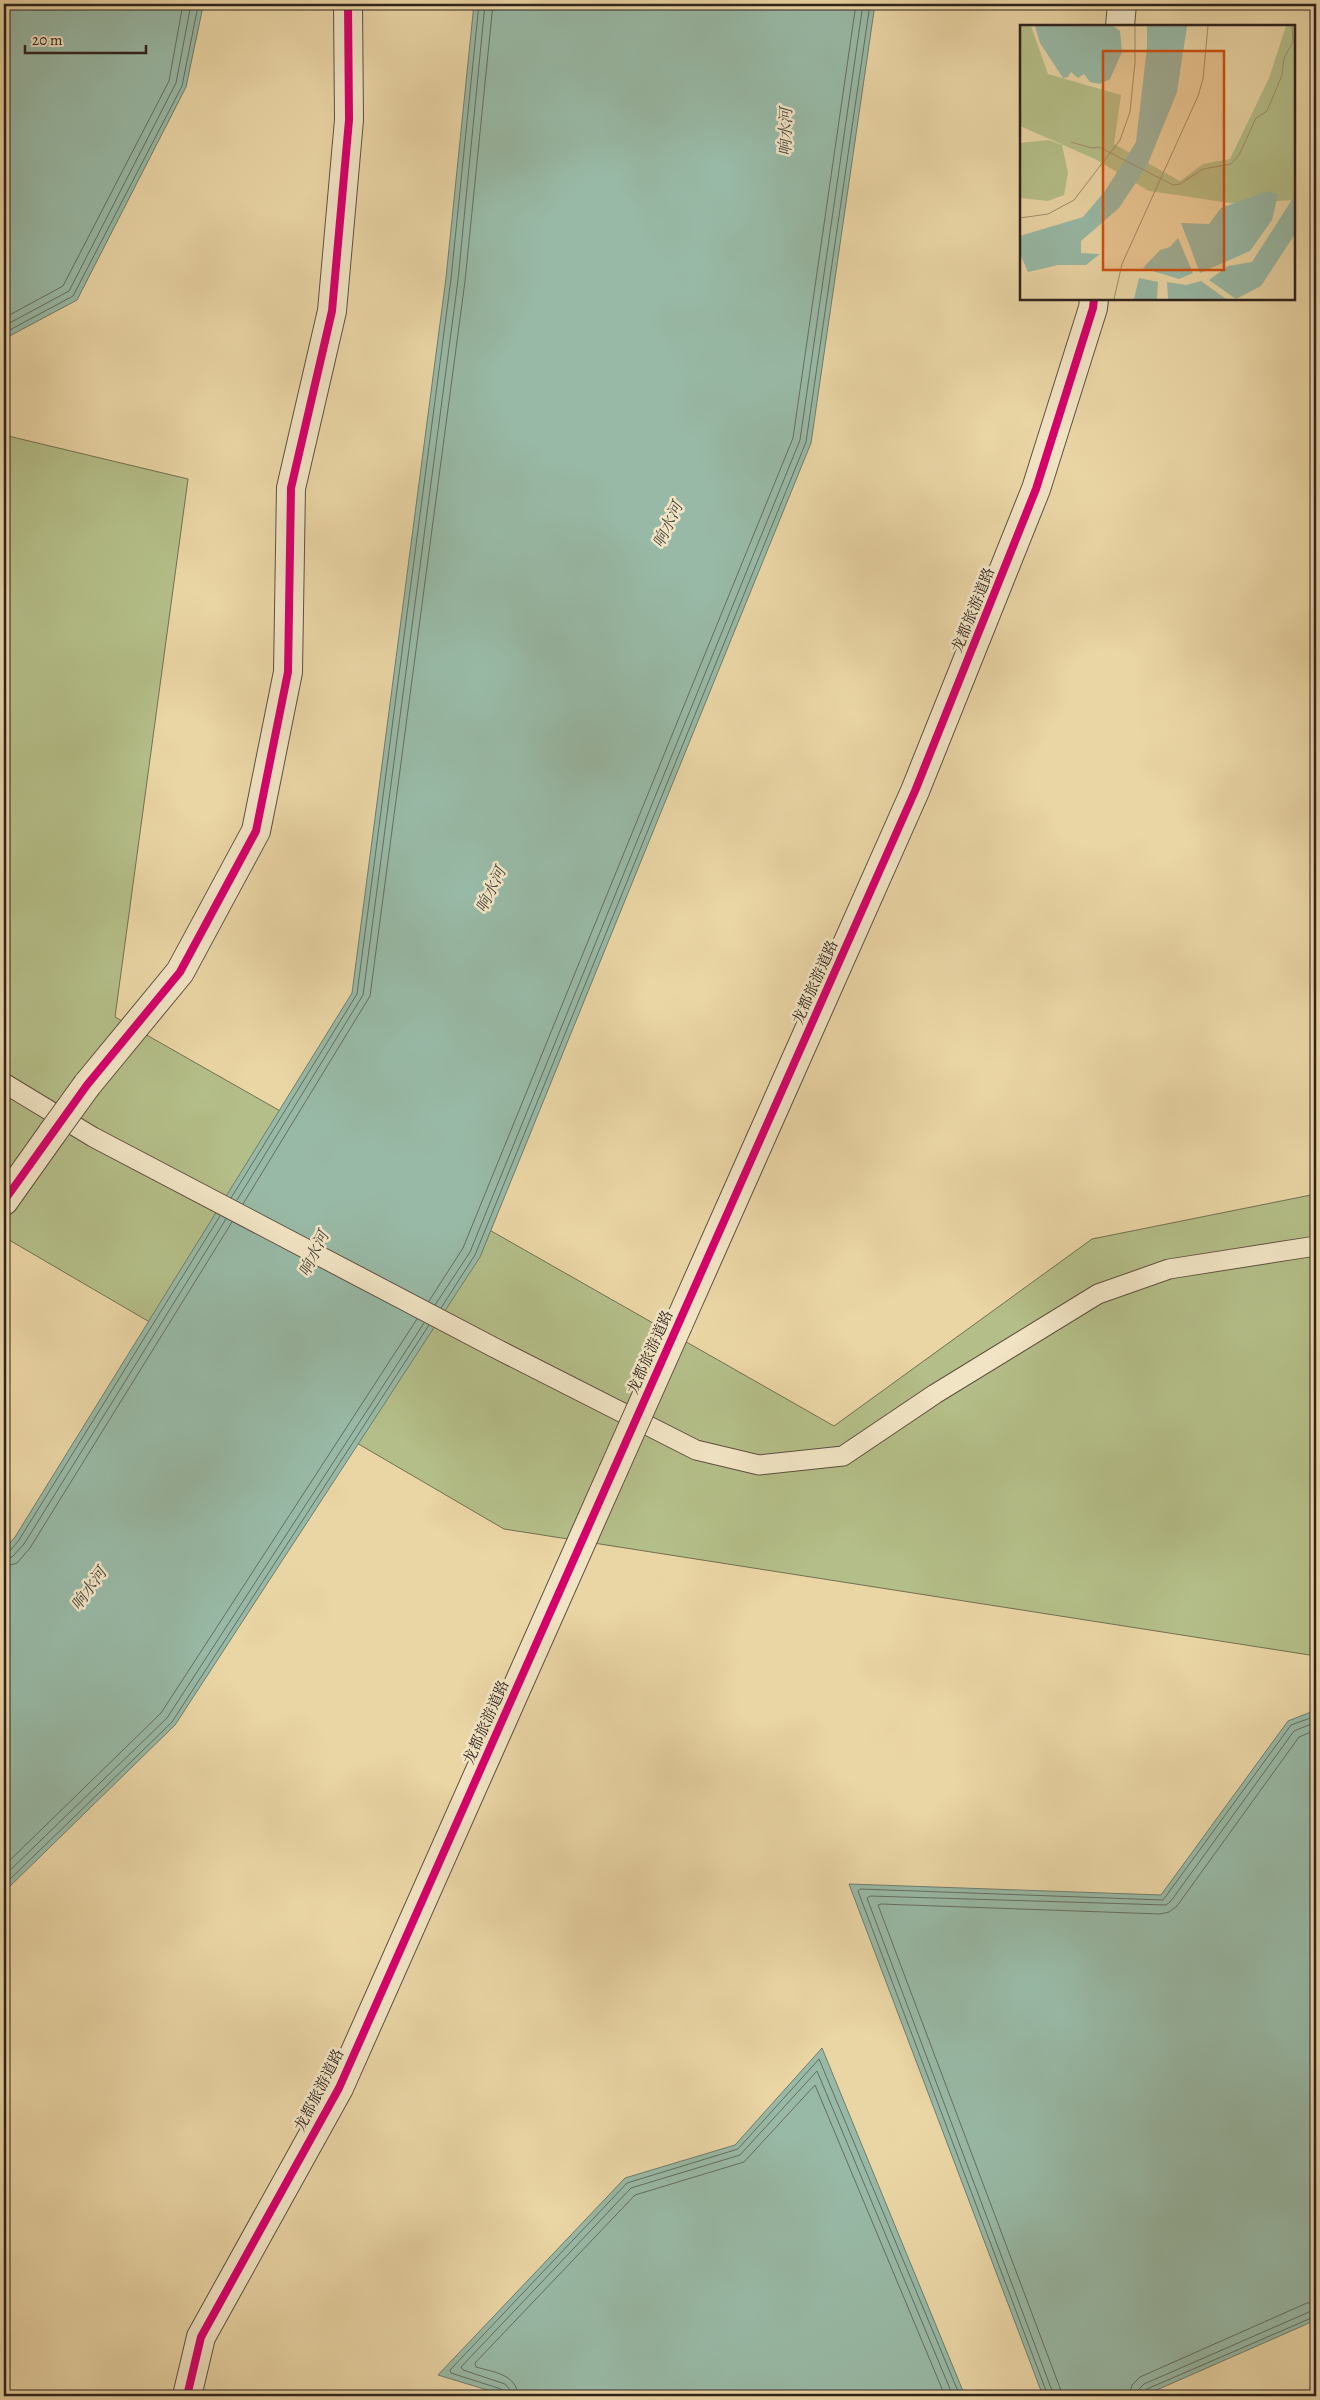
<svg xmlns="http://www.w3.org/2000/svg" width="1320" height="2400" font-family="Alegreya,'Noto Serif SC',serif">
<rect width="100%" height="100%" fill="#ead5a5"/>
<filter id="stains"><feTurbulence type="fractalNoise" baseFrequency=".004" numOctaves="4"/><feColorMatrix values="0 0 0 0 .2 0 0 0 0 .09 0 0 0 0 .02 0 0 0 .5 -.17"/></filter>
<radialGradient id="worn" r=".72"><stop offset=".6" stop-color="#630" stop-opacity="0"/><stop offset="1" stop-color="#630" stop-opacity=".3"/></radialGradient>
<path fill="#b4be88" stroke="#727052" d="M4,435L188,479L115,1017L834,1426L1092,1239L1316,1194V1656L504,1529L4,1237Z"/>
<g fill="#98b9a6" stroke="#6e7d6f">
<path d="M4,4H202V11L186,87L77,300L4,339Z"/>
<path d="M474,4H875L811,443L480,1257L175,1725L4,1892V1550L15,1537L352,993L446,278Z"/>
<path d="M1316,1710V2320L1143,2396H1043L849,1884L1161,1895L1288,1721Z"/>
<path d="M822,2048L965,2396H507L438,2375L625,2178L735,2145Z"/>
</g>
<g fill="none" stroke-linecap="round" stroke-linejoin="round">
<g stroke="#646e62" stroke-width="1">
<path d="M4,318L63,286L169,81L183,4"/>
<path d="M4,326L69,291L176,83L191,4"/>
<path d="M4,333L73,296L182,86L197,11V4"/>
<path d="M231,1198L357,994L451,279L479,4"/>
<path d="M237,1200L363,995L458,280L485,4"/>
<path d="M243,1204L370,996L465,281L493,4"/>
<path d="M429,1301L463,1248L793,438L856,4"/>
<path d="M435,1305L470,1252L800,440L863,4"/>
<path d="M441,1308L475,1255L806,442L870,4"/>
<path d="M4,1553L9,1552L19,1540L220,1216"/>
<path d="M4,1559L12,1557L24,1544L226,1219"/>
<path d="M4,1567L17,1563L30,1548L232,1222"/>
<path d="M4,1866L161,1713L417,1319"/>
<path d="M4,1876L167,1718L424,1323"/>
<path d="M4,1885L172,1722L429,1325"/>
<path d="M505,2396L501,2389L451,2373L450,2370L627,2183L738,2149L819,2059L960,2396"/>
<path d="M511,2396L510,2390L505,2384L463,2370L461,2367L631,2188L740,2155L817,2071L953,2396"/>
<path d="M518,2396C517,2374 493,2372 476,2367L475,2363L635,2195L744,2162L815,2085L945,2396"/>
<path d="M1048,2396L858,1891L860,1889L1163,1900L1291,1725L1316,1716"/>
<path d="M1054,2396L867,1898L870,1896L1166,1905L1171,1901L1294,1731L1316,1722"/>
<path d="M1062,2396L1060,2388L878,1905L881,1904L1160,1914L1169,1912L1177,1906L1299,1737L1316,1730"/>
<path d="M1129,2396L1132,2385L1140,2377L1307,2303L1316,2302"/>
<path d="M1137,2396L1139,2389L1144,2384L1316,2309"/>
<path d="M1143,2396L1147,2389L1316,2316"/>
</g>
<g stroke="#5e503f" stroke-width="21">
<path id="service" d="M4,1083L93,1137L495,1348L696,1450L759,1465L843,1456L935,1394L1098,1294L1169,1269L1316,1246"/>
</g>
<g stroke="#5e503f" stroke-width="30">
<g id="minor">
<path d="M1120,26L1122,4"/>
<path d="M678,1325L915,791L1036,489L1093,308L1094,299"/>
<path d="M187,2396L201,2337L339,2088L613,1471"/>
</g>
</g>
<g stroke="#5e503f" stroke-width="30">
<g id="tertiary">
<path d="M87,1085L180,972L256,831L288,672L291,488L332,311L349,120L348,4"/>
<path d="M4,1201L53,1132"/>
</g>
</g>
<use href="#service" stroke="#f1e4c4" stroke-width="19"/>
<use href="#minor" stroke="#f1e4c4" stroke-width="28"/>
<use href="#tertiary" stroke="#f1e4c4" stroke-width="28"/>
<g stroke="#5e503f" stroke-width="30" stroke-linecap="butt">
<path id="minor-bridge" d="M613,1471L678,1325"/>
</g>
<g stroke="#5e503f" stroke-width="30" stroke-linecap="butt">
<path id="tertiary-bridge" d="M53,1132L87,1085"/>
</g>
<use href="#minor-bridge" stroke="#f1e4c4" stroke-width="28"/>
<use href="#tertiary-bridge" stroke="#f1e4c4" stroke-width="28"/>
<g stroke="#f1e4c4" stroke-width="11">
<g id="cycleway">
<path d="M4,1201L87,1085L180,972L256,831L288,672L291,488L332,311L349,120L348,4"/>
<path d="M187,2396L201,2337L339,2088L915,791L1036,489L1093,308L1094,299"/>
</g>
</g>
<use href="#cycleway" stroke="#d6006c" stroke-width="8"/>
</g>
<g text-anchor="middle" dominant-baseline="central" stroke-width="5" stroke-linejoin="round" paint-order="stroke">
<g font-size="15" fill="#2f231d" stroke="#f1e4c4">
<text transform="translate(973 610) rotate(-68)">龙都旅游道路</text>
<text transform="translate(815 982) rotate(-66)">龙都旅游道路</text>
<text transform="translate(650 1352) rotate(-66)">龙都旅游道路</text>
<text transform="translate(486 1722) rotate(-66)">龙都旅游道路</text>
<text transform="translate(319 2090) rotate(-63)">龙都旅游道路</text>
</g>
<g font-size="16" font-style="italic" fill="#49483f" stroke="#f1e4c4">
<text transform="translate(786 132) rotate(-89)">响水河</text>
<text transform="translate(668 525) rotate(-64)">响水河</text>
<text transform="translate(491 890) rotate(-64)">响水河</text>
<text transform="translate(314 1254) rotate(-64)">响水河</text>
<text transform="translate(89 1589) rotate(-54)">响水河</text>
</g>
</g>
<g transform="translate(1020 25)">
<rect width="275" height="275" fill="#ead5a5"/>
<path d="M0,1H11L28,49L101,70L94,119L160,156L183,139L210,134L249,53L266,1H275V175L210,178L129,166L75,134L0,101ZM28,115L42,120L48,148L44,170L28,176L0,173V118Z" fill="#b4be88"/>
<path d="M15,1H93L100,6L102,27L90,54L80,59L70,57L64,49L58,53L51,47L48,52L43,53L20,18ZM127,1H167L157,67L127,141L99,183L61,216V228L80,229L66,240H38L8,247L0,229V211L63,192L85,166L116,117L127,22ZM248,166L258,169L252,195L230,226L180,248L161,198L189,199L201,183ZM275,170V209L241,261L216,274L189,255L208,241L232,237ZM158,213L173,248L159,254L123,243L140,225L150,222ZM119,253L138,257L137,274H114ZM181,256L206,274H148L147,257L166,260Z" fill="#98b9a6"/>
<path fill="none" stroke="#9f8e6f" stroke-width="1" d="M51,117L72,123L79,122L153,160L160,159L183,144L211,139L219,130L236,93L247,86L262,50L264,33L273,17L272,1M0,193L28,189L54,175L100,115L110,87L115,37V1M94,274L102,239L178,71L183,54L188,1"/>
<path fill="#cc510f" fill-opacity="0.15" stroke="#cc510f" stroke-width="2.5" d="M83,26H204V245H83Z"/>
<rect width="275" height="275" fill="none" stroke="#2f231d" stroke-width="2.5"/>
</g>
<rect width="1320" height="2400" fill="none" stroke="#ead5a5" stroke-width="20"/>
<rect x="5" y="5" width="1310" height="2390" fill="none" stroke="#2f231d" stroke-width="2.5"/>
<rect x="10" y="10" width="1300" height="2380" fill="none" stroke="#2f231d"/>
<path d="M25 45v8h121v-8" fill="none" stroke="#2f231d" stroke-width="2.5"/>
<text x="32" y="45" font-size="15" fill="#2f231d" stroke="#f1e4c4" stroke-width="4" paint-order="stroke">20 m</text>
<rect width="100%" height="100%" filter="url(#stains)"/>
<rect width="100%" height="100%" fill="url(#worn)"/>
</svg>
